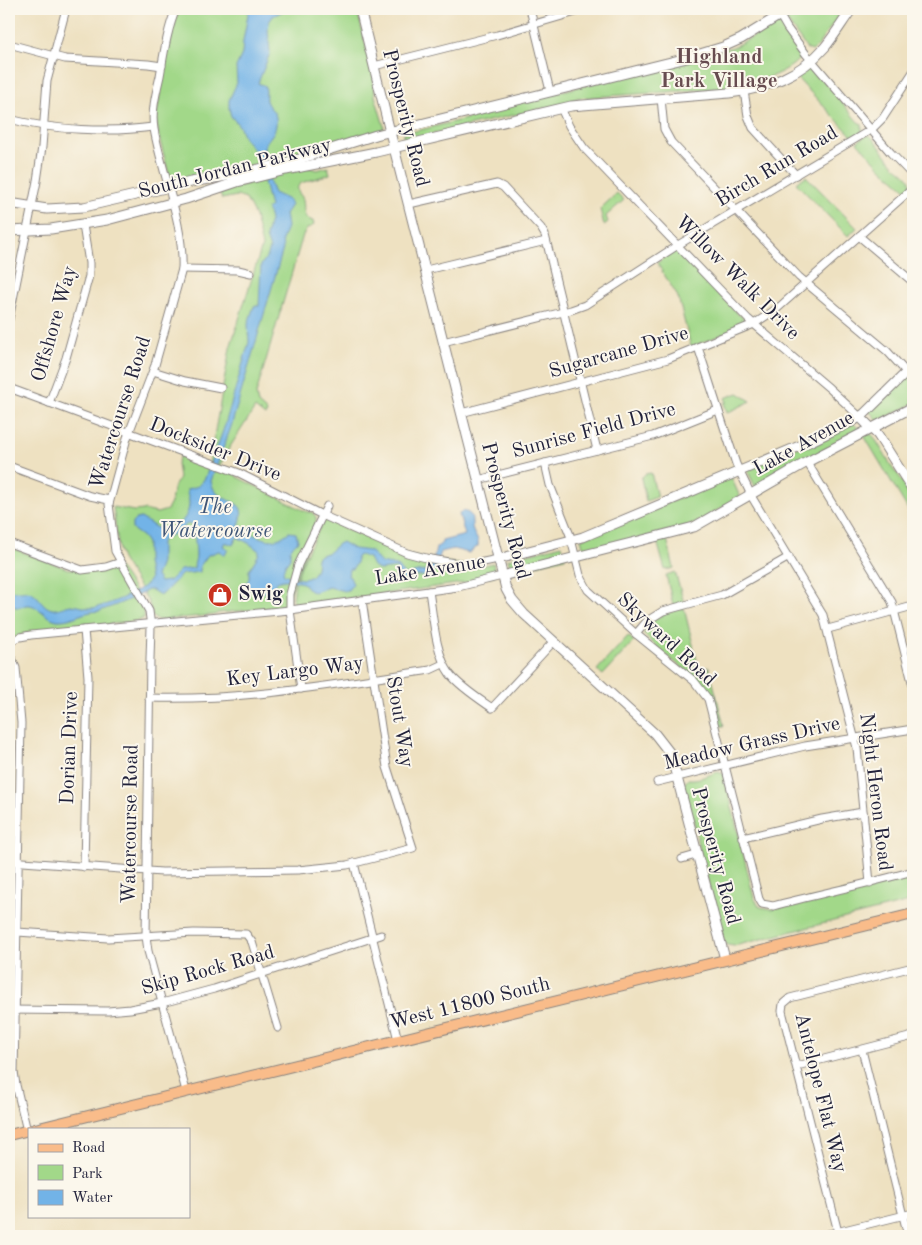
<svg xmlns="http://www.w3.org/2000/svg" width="922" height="1245" font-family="'Old Standard TT',serif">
<rect width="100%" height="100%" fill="#fbf7ec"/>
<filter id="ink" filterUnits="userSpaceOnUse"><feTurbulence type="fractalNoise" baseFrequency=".02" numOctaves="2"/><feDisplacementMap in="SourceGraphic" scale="10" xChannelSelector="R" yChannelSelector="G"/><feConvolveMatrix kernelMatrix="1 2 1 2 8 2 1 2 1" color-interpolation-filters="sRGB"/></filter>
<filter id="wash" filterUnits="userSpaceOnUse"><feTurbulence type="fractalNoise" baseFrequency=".0096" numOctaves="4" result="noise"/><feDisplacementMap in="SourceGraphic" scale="20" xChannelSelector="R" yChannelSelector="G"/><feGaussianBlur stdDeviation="1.12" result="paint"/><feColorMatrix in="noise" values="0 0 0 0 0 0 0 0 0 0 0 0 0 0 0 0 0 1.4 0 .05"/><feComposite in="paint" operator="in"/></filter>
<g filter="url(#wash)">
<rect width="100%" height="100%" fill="#eee1c1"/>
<g fill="#a2d889" stroke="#627d62">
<path d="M179,9H357L374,80L375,96L384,126L383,130L365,135L361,134L284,161L317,170L328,167L330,174L301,183C299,185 297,186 298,190C298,192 301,196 302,197C306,206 300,219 313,221L314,225L307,229L303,235L256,394L258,404L267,412L265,416L255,408L226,453L219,468L235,474L237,477L307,512H312L316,517V522L286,605C282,609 278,608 272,608L218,613L214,615L159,620L155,619L152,615L149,603L122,559L119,551L113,507L134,511L144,510L157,513L167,510L171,503L173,489L179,478L177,463L180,456L209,464L230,348L262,246L255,216L246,199L237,196L222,199L220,194L228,191L231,188L248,184L225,171L185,179L177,183L170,178L159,137L156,119L166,58Z"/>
<path d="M799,9H844L820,42L819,46L812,51L807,49L787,21L789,16Z"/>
<path d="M775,23L781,25L801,52C803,67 757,83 745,85C725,89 704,89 683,91C648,93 612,96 576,98L573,101L404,141L403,134L478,116L501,107L733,47L753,37Z"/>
<path d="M810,67C816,69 850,113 858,122L862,124V132L853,137L796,77L800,73Z"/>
<path d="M869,135C875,139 887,157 893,164C899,170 911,176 911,185L907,190L882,169L857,142L865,136Z"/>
<path d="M806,176L857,228L848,236L796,183Z"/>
<path d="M617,193L624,200L606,216L608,222L604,225L600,209Z"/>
<path d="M674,251C682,250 684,257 688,262L739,315L742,316L744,319L743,326L691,347L678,297L657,263Z"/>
<path d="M913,368V404L878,421L869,411Z"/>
<path d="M738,393L751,401L727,413L724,403L727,402L725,398Z"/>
<path d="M853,423L860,430L756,488L747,470Z"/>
<path d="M863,434H871L874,437L895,472L897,473C908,490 913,498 913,518Z"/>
<path d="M651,473L657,497L646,501L641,478L645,474Z"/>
<path d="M731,477L740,497L694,524L585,553L581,539Z"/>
<path d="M326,520L406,555L476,567L493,563L496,575L471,582L296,606L293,603C293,574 310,547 323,522Z"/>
<path d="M667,539L674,568L665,570L657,541Z"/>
<path d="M562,545L565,558L511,571L508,559Z"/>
<path d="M9,547L68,569L119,568C127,577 146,607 144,618L138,621L27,633L9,639Z"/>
<path d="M675,572L684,603L673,605L666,575Z"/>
<path d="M684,608L699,669L709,667L724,726H720C717,715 716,701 709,692C690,670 662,656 644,634C646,618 671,612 684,608Z"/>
<path d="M628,636L634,641L603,675L597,670Z"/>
<path d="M718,772L724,774L754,898L760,907L772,909L839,893L860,890L913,875V901L734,946L727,945L724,942L697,840V834L683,785L688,779C699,780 708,775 718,772Z"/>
</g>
<path fill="#72b3e7" stroke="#4a6a91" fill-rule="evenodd" d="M249,9H287L273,16L269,22L268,30L270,53L258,83L265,86C267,91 265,97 266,101C270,111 278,110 276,125C275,134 268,138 265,145C260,154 270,185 274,193L289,200L291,205L285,214L287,227L282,240L283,249L231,427L211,481C212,485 213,489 216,492C229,506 250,498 238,528C243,532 248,533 254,535C269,541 275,543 289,532L296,533L298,541L290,549V558L285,565L283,571L284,574C296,579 311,584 316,568C317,564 316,560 318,556L329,552L338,544L342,542L354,549L370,551L381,563L397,566L405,576L417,572L427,571L432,566L436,548L442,543V541L465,535L459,514L463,511C476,514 470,521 473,531C475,537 479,539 478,546L469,553L453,549L441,552L435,569L431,574L427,576H415L408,581L400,578L396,568L379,570L373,566L369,558L360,555L357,557L356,564L352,569H349L348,576L350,577L353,584L348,590L344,591L329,587L314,592L310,591L303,583C297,582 286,578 280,581C275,582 275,586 271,589C264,595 252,592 246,587L245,584L249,579V570L259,554V551L250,544L237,537L233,545L225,542L223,546L228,549L225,555L219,551L208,555L200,566V572L182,574L163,594L160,595L152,590H148C133,598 118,605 102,610C99,612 95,611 91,612C79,614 70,621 57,620C46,618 40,607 30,605C21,604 24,610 12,606L9,609V590C16,593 24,589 31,592C40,596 42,607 52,609C58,610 64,606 71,605C78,605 86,609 93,608C106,606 146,590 150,579L147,562V543L143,537L132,529V523L136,519L141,518L157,528L174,529C183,522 190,513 189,501C188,497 187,494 187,489L199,486L205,478L214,456L225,425L249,342L248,324L254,306H259L261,265L268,255L270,249L266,237L270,220L267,208L270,207L257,153L244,138L240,127L231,116L229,108V100L237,83L236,67L242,54L243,41ZM187,524L193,525C194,527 196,552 196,555C196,560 194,563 194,568L180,570L169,581L160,582L156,576L161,563V542L164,538L178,532Z"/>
</g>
<g filter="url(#ink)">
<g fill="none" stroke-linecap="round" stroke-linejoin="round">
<g stroke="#88827e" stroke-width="9">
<g id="minor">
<path d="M176,9C167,30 164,53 160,76C156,93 151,112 154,129C162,175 184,222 182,269L155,365L127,438L109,504L115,551L149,611L151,627L150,659L146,936L148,951L186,1091"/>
<path d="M530,9L550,91"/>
<path d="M776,9L787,28L806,54L891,153L913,176"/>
<path d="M9,44L65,59L148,64L162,66"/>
<path d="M374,66L497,35L586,9"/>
<path d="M744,91L748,116L753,128L796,175"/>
<path d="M661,98L664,129L671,142L799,277L887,351L907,373"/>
<path d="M561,108L569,126L584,148L748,319L829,388L860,417"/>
<path d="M9,119C52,130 109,133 153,127"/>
<path d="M409,204L497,184L503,187L541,228L545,235L597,450"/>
<path d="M859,236L913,282"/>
<path d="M182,269L238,270L251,273"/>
<path d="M426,270L546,241"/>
<path d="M9,319L37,181L42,147L47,81L66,9"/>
<path d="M443,342L571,310L585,305L678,245L872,129L883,118L913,72"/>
<path d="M698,347L736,464L753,499L823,615L857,748L870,883"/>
<path d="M153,371L185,381L221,388"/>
<path d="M9,388L239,473L322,515L407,553L426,558L454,563L474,564L498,559"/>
<path d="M49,403L66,358L89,276V263L83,225"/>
<path d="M461,413L668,359L754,324L778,308L913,188"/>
<path d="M807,462L892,602L913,686"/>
<path d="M545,463L550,485L570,535L580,575L588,590L636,634L694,681L708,699L759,899L762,904L773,906C819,894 867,884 913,871"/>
<path d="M9,466L90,496L109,500"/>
<path d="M478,480L653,436L718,410"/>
<path d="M9,543L82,570L106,567L121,562"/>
<path d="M429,591C433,615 435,654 450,674C459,686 479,699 492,708L554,641"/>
<path d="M828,629L913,606"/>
<path d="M636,634L647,621L663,611L722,595L789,557"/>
<path d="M9,642L20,637L31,635L290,610L458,587L502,576"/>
<path d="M9,651L16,668L21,723L14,1072L16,1085L27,1131"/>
<path d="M301,689L290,610V594L298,565L327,506"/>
<path d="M149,698C243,701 338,684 430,670L443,664"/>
<path d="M657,782L805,746L913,729"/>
<path d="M743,838L822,819L863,812"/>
<path d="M682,859L696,855"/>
<path d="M9,861L162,872L298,870L347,865L413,848L387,767L362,600"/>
<path d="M354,863L398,1040"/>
<path d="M84,867L88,677L84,630"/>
<path d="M17,932L108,938L194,933L246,934L252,942L278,1028"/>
<path d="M9,1010L108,1011L130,1009L162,1003L214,989L381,935"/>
<path d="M862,1050L908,1236"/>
<path d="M797,1066L913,1036"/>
<path d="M820,1236L913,1213"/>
<path d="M839,1236L782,1011L783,1004L790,998L913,967"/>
</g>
</g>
<g stroke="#88827e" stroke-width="11">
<g id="tertiary">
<path d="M360,9L390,132L506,589L512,600L524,614L655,734L669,752L675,770L725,959"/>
<path d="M9,203L47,209L84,207L191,182L238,174L296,160L376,135L687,58L723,47L741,39L790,9"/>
<path d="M9,231L51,229L107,220L186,199L237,182L286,170L376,152L571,106L729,93C765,89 801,75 825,47C835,35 843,21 852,9"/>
<path d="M860,417L878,435L913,490"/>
<path d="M498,559L583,537L809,442L853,421L864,414L913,366"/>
<path d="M502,576L694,527L807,462L913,407"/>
</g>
</g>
<g stroke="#88827e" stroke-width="12">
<g id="primary">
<path d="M35,1129L913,914"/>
<path d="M9,1135L29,1130"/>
</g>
</g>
<use href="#minor" stroke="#fff" stroke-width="7"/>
<use href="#tertiary" stroke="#fff" stroke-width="9"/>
<use href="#primary" stroke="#f9bc8a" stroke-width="10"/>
</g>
</g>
<defs>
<g id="shop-disc" transform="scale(1.25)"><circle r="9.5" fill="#c8321e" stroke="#fbf7ec"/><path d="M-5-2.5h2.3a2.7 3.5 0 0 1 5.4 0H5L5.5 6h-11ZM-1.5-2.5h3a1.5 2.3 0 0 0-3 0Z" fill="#fff"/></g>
</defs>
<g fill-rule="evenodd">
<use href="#shop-disc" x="220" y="595"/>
</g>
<g text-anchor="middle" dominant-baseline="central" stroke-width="4" stroke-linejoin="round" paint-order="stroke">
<g font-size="20" fill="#22223b" stroke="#fbf7ec">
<text transform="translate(405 118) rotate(76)">Prosperity Road</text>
<text transform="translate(777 167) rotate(-31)">Birch Run Road</text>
<text transform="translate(235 169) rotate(-14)">South Jordan Parkway</text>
<text transform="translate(737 278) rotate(45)">Willow Walk Drive</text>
<text transform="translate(55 324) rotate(-74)">Offshore Way</text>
<text transform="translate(619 353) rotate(-16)">Sugarcane Drive</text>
<text transform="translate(121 413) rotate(-72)">Watercourse Road</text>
<text transform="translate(594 431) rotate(-15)">Sunrise Field Drive</text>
<text transform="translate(804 444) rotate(-29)">Lake Avenue</text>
<text transform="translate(215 450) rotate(22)">Docksider Drive</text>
<text transform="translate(505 511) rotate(75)">Prosperity Road</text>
<text transform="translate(430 571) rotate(-9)">Lake Avenue</text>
<text transform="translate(666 640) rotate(43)">Skyward Road</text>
<text transform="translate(295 672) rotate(-7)">Key Largo Way</text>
<text transform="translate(399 722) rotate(81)">Stout Way</text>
<text transform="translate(752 744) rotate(-13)">Meadow Grass Drive</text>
<text transform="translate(70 748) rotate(-88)">Dorian Drive</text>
<text transform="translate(875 792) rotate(83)">Night Heron Road</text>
<text transform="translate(131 824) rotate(-89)">Watercourse Road</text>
<text transform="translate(715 856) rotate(75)">Prosperity Road</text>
<text transform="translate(208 971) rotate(-16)">Skip Rock Road</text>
<text transform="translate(470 1004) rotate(-14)">West 11800 South</text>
<text transform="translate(820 1093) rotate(76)">Antelope Flat Way</text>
</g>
<g font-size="20" font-weight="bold" fill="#22223b" stroke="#fbf7ec" text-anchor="start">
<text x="238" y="595">Swig</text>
</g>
<g font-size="21" font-weight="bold" fill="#674c50" stroke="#fbf7ec">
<text x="719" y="57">Highland<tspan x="719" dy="24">Park Village</tspan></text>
</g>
<g font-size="21" font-style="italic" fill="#3e5577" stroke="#fbf7ec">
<text x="215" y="507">The<tspan x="215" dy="24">Watercourse</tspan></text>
</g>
</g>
<rect width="922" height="1245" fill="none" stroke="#fbf7ec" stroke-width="30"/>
<rect x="28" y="1128" width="162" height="90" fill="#fbf7ec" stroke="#a4a2a5"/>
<rect x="38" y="1144" width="25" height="8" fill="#f9bc8a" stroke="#a4a2a5"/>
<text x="72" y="1152" font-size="15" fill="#22223b">Road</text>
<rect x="38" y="1165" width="25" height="15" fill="#a2d889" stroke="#a4a2a5"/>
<text x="72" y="1178" font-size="15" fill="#22223b">Park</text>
<rect x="38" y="1190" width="25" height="15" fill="#72b3e7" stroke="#a4a2a5"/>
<text x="72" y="1202" font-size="15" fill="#22223b">Water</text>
</svg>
